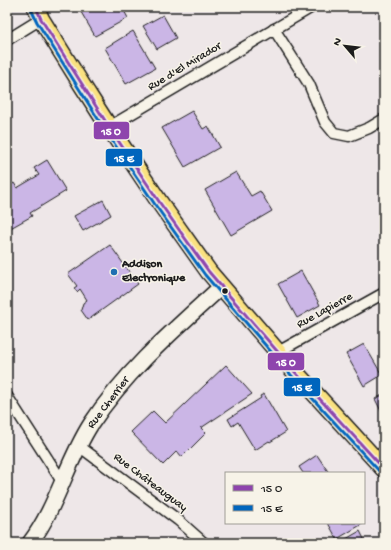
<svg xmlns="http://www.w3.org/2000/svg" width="391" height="550" font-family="'Gochi Hand',sans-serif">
<rect width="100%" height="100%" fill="#eee7e8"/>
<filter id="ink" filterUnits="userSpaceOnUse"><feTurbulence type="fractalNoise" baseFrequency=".025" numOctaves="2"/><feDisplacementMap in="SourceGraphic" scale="8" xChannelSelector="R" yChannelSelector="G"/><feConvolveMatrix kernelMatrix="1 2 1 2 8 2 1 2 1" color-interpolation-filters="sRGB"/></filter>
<g filter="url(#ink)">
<g fill="#cbb6e6" stroke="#1c1c1c">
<path d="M78,7H122L128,18L95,36Z"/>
<path d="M163,15L176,38L157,49L143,26Z"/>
<path d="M133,31L155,68L126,84L105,48Z"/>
<path d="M192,111L203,129L208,126L220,147L185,167L162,128Z"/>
<path d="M47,160L66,191L30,213L32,216L7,230V187L14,183L17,188L39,175L34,168Z"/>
<path d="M236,172L251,196L260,191L272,211L231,235L205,190Z"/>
<path d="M103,200L111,215L83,231L74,216Z"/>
<path d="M110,245L138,284L88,320L81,310L83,303L87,300L80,289L77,292L74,288L77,286L68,274Z"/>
<path d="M301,271L320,305L297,318L278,284Z"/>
<path d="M364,344L382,375L364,386L346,354Z"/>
<path d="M226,365L252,394L201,428L206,433L182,457L177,451L163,465L131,432L153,411L165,423Z"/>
<path d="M264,394L286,432L270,442L269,441L255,450L238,422L232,426L228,419L261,398L260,396Z"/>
<path d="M384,394V415H383L375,399Z"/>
<path d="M317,455L329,473H303L299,467Z"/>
<path d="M328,523H364L337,539Z"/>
<path d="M360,531L366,543H339Z"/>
</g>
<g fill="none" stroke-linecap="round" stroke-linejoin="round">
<g stroke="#1c1c1c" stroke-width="13">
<g id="street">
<path d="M274,29L309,84L325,122L334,133L349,136L369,128L384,119"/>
<path d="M7,40L41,19"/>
<path d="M109,127L312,7"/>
<path d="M278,352L384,293"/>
<path d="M7,396L63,483"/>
<path d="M79,446L178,520L204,543"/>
</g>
</g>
<g stroke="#1c1c1c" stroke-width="18">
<path id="secondary" d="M30,543C57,507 67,461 91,424C126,371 175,329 221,287"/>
</g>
<g stroke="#1c1c1c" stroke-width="19">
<path id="primary" d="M36,7L41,19L82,85L109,127L160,203L209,272L295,372L384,469"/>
</g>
<use href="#street" stroke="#f7f3e8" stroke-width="10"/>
<use href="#secondary" stroke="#f7f3e8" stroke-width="15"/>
<use href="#primary" stroke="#fae180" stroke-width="16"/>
<g stroke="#f7f3e8" stroke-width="6">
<path id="bus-1" d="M36,7L41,19L109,127L160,203L209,272L295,372L384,469"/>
</g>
<g stroke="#f7f3e8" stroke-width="6">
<path id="bus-2" d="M31,9L37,22L105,130L156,206L205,275L291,375L380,472"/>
</g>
<use href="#bus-1" stroke="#8e44ad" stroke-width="3"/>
<use href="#bus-2" stroke="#0065bd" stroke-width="3"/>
</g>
</g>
<circle fill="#1f6fb2" stroke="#f7f3e8" stroke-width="1.5" cx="114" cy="272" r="4"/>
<circle fill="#1c1c1c" stroke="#f7f3e8" stroke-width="1.5" cx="225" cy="291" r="3.5"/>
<g text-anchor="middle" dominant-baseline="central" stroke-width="3" stroke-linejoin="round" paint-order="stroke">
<g font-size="12" fill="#1c1c1c" stroke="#f7f3e8">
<text transform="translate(185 67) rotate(-31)">Rue d'El Mirador</text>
<text transform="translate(325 311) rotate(-29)">Rue Lapierre</text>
<text transform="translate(109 403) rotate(-53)">Rue Cherrier</text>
<text transform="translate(150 483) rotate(37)">Rue Châteauguay</text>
</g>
<g font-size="12" font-weight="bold" fill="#1c1c1c" stroke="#f7f3e8" text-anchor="start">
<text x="122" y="265">Addison<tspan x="122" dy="14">Electronique</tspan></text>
</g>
</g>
<g stroke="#f7f3e8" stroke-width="1.5">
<rect x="93" y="121" width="37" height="19" rx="4" fill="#8e44ad"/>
<rect x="105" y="148" width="38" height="19" rx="4" fill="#0065bd"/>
<rect x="267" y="352" width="38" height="19" rx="4" fill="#8e44ad"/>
<rect x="283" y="377" width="38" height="20" rx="4" fill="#0065bd"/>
</g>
<g font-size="11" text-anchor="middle" font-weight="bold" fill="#fff">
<text x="111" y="135">15 O</text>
<text x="124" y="162">15 E</text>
<text x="286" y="366">15 O</text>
<text x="302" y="391">15 E</text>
</g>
<rect width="391" height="550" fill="none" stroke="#f7f3e8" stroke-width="24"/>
<rect x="12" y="12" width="367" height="526" fill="none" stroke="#1c1c1c" stroke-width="1.5" filter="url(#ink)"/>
<rect x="225" y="472" width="140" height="52" fill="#f7f3e8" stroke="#9f9d96"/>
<rect x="233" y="485" width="20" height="6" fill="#8e44ad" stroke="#9f9d96"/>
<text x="261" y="492" font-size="12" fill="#1c1c1c">15 O</text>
<rect x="233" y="505" width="20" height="6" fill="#0065bd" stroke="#9f9d96"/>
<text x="261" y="512" font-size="12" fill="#1c1c1c">15 E</text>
<g transform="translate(345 46) rotate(298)" stroke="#f7f3e8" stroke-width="3" paint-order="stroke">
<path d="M0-3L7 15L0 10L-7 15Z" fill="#1c1c1c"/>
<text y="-6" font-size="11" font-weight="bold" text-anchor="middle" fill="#1c1c1c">N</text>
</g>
</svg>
